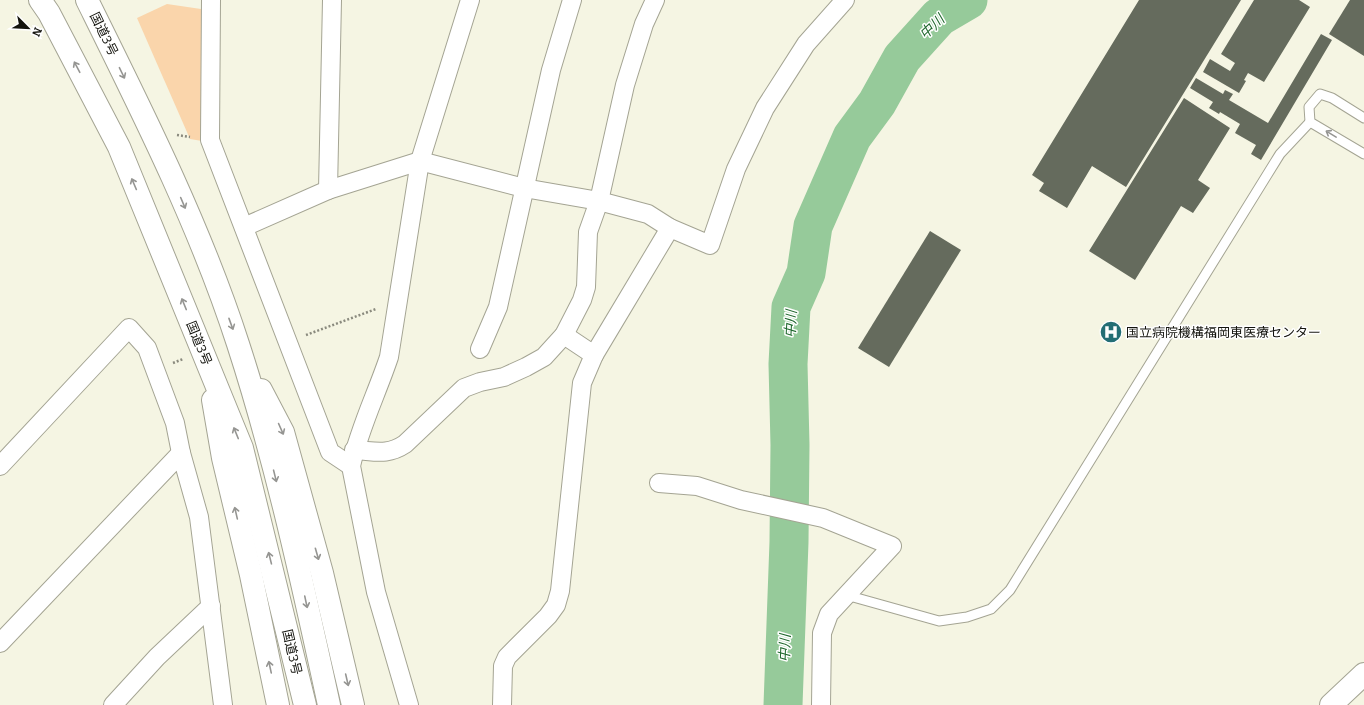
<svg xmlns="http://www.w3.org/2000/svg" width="1364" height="705" font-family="Bitter,'Noto Sans JP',serif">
<rect width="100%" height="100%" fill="#f5f5e3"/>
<path fill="#fad5ab" d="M167,4L201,9L202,141L190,139L137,18Z"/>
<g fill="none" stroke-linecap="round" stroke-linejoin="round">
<path stroke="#96ca9a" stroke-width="39" d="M783,705L789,542L790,445L788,364L791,307L806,273L813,226L852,137L877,103L902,58L939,17L968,0"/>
</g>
<g fill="#656b5d">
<path d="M1139,0H1241L1126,187L1092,166L1067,208L1039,191L1044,183L1032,175Z"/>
<path d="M1254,0H1299L1310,7L1264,82L1248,73L1244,80L1246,81L1239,93L1203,72L1210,59L1230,71L1235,63L1221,54Z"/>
<path d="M1350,0H1364V56L1329,34Z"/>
<path d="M1321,34L1332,40L1261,160L1251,154L1256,145L1235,133L1240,124L1220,112L1219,114L1209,108L1213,102L1190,88L1196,78L1223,94L1225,90L1233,94L1229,100L1268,123Z"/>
<path d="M1184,98L1230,128L1198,180L1210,188L1193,213L1181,206L1135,280L1089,251Z"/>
<path d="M930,231L961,250L889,367L858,348Z"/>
</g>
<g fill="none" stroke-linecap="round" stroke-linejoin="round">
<g stroke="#a4a493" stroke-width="11">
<g id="lane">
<path d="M1364,118L1332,98L1320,94L1309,107L1310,122L1364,154"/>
<path d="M846,595L939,621L967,617L991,609L1010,590L1280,154L1310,122"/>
</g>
</g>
<g stroke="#a4a493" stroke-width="20">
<g id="street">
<path d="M211,0L210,140L330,452L351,466"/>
<path d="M328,190L420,161L524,188L599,201L648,214L670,228L710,245L736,169L765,108L806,44L845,0"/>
<path d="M244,227L328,190L332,0"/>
<path d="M480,349L498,307L551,70L572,0"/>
<path d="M594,355L670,228"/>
<path d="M354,450C375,451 387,456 405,444L464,388L480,382L504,377L526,367L544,357L564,335L582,300L586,287L588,232L599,201L625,85L644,24L655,0"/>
<path d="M0,466L129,328L147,348L175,423L181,453"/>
<path d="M659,483L697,486L741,500L823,518L892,546L829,614L822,633L821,705"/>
<path d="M0,643L181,453L199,517L223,705"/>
<path d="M113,705L157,657L211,606"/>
<path d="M409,705L376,592L351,466C359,429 377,393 389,357L420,161L470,0"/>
<path d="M502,705L503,666L507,657L548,616L556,605L560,591L582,383L594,355L564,335"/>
</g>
</g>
<g stroke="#a4a493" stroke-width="24">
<path id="primary" d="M1331,705L1364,674"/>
</g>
<g stroke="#a4a493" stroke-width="24">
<g id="highway">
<path d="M40,0L49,13L119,147L242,448L305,705"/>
<path d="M87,0C142,111 200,226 238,344C276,461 303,585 329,705"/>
<path d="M261,390L283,432L322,573L353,705"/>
<path d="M213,400L223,458L251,575L278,705"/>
</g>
</g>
<g stroke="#8a8a7e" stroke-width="2.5" stroke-dasharray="2 2" stroke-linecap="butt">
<path d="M177,135L190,137"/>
<path d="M306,335L376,309"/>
<path d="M173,363L183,359"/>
</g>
<use href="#lane" stroke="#fff" stroke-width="9"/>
<use href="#street" stroke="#fff" stroke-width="18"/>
<use href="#primary" stroke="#fff" stroke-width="22"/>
<use href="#highway" stroke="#fff" stroke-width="22"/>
</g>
<defs><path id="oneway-shaft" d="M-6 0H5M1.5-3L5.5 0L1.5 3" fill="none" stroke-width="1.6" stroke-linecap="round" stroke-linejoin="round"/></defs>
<g stroke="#959592">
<use href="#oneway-shaft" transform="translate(77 67) rotate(-118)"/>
<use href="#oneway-shaft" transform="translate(122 73) rotate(64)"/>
<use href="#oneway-shaft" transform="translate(1331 134) rotate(-149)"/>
<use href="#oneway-shaft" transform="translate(134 184) rotate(-113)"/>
<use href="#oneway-shaft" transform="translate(183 203) rotate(67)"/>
<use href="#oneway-shaft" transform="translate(184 304) rotate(-112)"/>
<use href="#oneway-shaft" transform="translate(231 324) rotate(70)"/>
<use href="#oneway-shaft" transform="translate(281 429) rotate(66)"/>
<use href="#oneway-shaft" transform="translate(236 433) rotate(-112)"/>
<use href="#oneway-shaft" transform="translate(275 476) rotate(76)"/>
<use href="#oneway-shaft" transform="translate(236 513) rotate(-103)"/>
<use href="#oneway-shaft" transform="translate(317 554) rotate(74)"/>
<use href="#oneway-shaft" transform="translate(270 558) rotate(-104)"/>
<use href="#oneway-shaft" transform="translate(306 602) rotate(78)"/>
<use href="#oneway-shaft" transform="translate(270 667) rotate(-102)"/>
<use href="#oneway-shaft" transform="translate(347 680) rotate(77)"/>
</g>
<defs>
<g id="hospital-disc" transform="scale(1.15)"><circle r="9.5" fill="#236e75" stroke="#fff"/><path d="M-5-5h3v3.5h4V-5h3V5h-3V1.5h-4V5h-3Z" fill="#fff"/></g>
</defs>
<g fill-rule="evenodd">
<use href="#hospital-disc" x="1111" y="332"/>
</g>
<g text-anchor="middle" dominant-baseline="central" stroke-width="3" stroke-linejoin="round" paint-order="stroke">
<g font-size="13" fill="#13130d" stroke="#fff">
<text transform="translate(104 34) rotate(64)">国道3号</text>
<text transform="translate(199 343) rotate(68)">国道3号</text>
<text transform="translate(292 652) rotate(77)">国道3号</text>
</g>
<g font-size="13" fill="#13130d" stroke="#fff" text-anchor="start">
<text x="1126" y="332">国立病院機構福岡東医療センター</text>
</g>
<g font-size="14" font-style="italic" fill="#1f682d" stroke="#fff">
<text transform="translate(932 27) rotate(-44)">中川</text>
<text transform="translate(791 324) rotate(-87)">中川</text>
<text transform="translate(785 648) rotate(-88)">中川</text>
</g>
</g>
<g transform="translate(28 28) rotate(114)" stroke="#ffffff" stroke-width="3" paint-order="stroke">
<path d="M0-3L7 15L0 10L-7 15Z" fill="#13130d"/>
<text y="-6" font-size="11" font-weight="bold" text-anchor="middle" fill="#13130d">N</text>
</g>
</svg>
